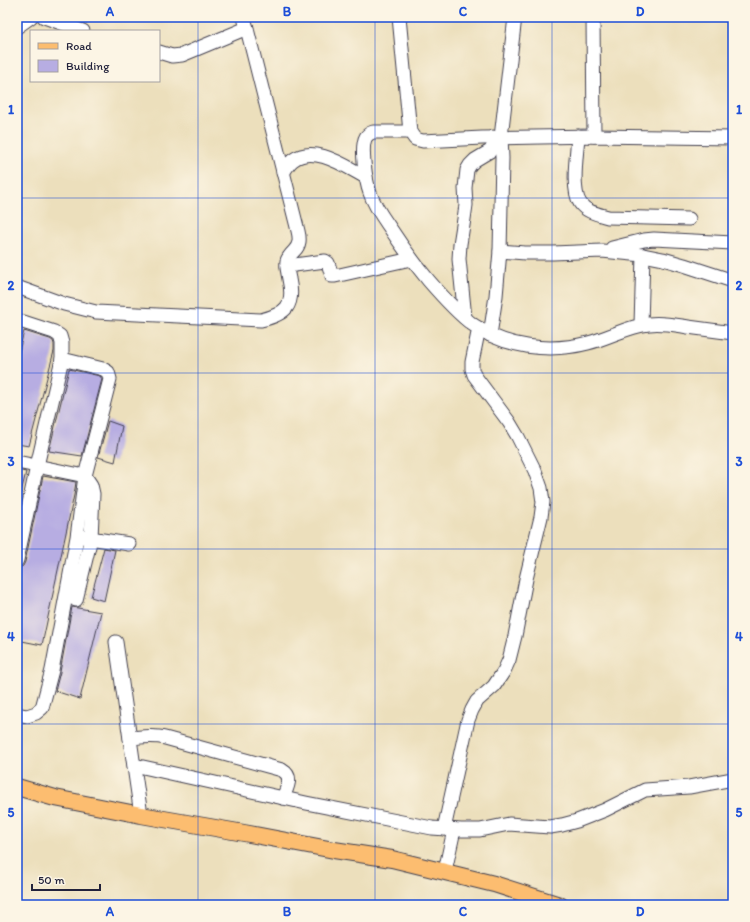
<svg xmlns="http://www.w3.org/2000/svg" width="750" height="922" font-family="Itim,sans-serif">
<rect width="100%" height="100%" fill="#fcf5e5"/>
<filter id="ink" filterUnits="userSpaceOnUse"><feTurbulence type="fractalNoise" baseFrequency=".025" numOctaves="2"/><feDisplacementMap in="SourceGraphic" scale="8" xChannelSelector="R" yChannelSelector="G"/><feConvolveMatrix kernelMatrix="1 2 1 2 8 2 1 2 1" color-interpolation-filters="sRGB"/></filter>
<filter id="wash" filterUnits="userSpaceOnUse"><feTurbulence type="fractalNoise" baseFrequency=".012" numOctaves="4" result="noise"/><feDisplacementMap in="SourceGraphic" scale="16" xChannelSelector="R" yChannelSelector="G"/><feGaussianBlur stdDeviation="0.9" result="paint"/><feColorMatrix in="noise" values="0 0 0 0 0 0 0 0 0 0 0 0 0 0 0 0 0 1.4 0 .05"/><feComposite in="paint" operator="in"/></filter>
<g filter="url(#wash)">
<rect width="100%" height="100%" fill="#ecdfbc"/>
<g id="blocks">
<g fill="#b7ade2">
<path d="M24,331L50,339L53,341L54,344V351L29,446L17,444V360Z"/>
<path d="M69,369L100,376L102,379L82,456L49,451Z"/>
<path d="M108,421L122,426L115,462L98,457Z"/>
<path d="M17,470L26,472L20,497H17Z"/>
<path d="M43,476L76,482L74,495L42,645L17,640V577L19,568L23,566L25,562Z"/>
<path d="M104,548L115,550L104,601L91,597Z"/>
<path d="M72,607L101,612L80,699L55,691L60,672Z"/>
</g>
</g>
</g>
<g filter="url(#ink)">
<use href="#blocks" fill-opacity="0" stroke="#403e4e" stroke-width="1"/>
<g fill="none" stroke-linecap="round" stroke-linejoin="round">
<g stroke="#403e4e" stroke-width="15">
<g id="minor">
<path d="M44,17L83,31"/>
<path d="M399,17L410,132L415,139L423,141L482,138L594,136L733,138"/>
<path d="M593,17L594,136"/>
<path d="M17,27L31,17"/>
<path d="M159,52L172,56L182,55L247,28"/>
<path d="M410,132H373C370,133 368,134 366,137C360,147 366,182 370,193C374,205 381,215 388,225C401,245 414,263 429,281C442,296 456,312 472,324C505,348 550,353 588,343C609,338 628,326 649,324C662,322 675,325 688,327C703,329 718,331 733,333"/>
<path d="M578,136C577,153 571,189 580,203C586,212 598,214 608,217L689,219"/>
<path d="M283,173C286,168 289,163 293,160C315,144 346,167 366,177"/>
<path d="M612,248L644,240L654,239L733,243"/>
<path d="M500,251L525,253H553L602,251L643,255L663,259L684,265L733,281"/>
<path d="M287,266L325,261L328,263L332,276H335L411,259"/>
<path d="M17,287L64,304L96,312L261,320C286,314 295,306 289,279C288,273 286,267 287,261C288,257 291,254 294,251C300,245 300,239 298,231L244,17"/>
<path d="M465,318L459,259L460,244L464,219L466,205L465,188L467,170L470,165L475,160L490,151L493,147V137"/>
<path d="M17,320L54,332L60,336L62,343V359L103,369L108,372L110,379L85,476L77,537L52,670L42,708L36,713L27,716L17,714"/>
<path d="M641,325L643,255"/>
<path d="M490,335L496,296L500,251L502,158L501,137L515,17"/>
<path d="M17,462L85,476L91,485L93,494L91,538L76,600"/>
<path d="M83,537L129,544"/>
<path d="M17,560L37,466L62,359"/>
<path d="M116,642L141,815"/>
<path d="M130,738C142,737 153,735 165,738L282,770C294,777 287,787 283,798"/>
<path d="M134,765L306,803L432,828L461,830H480L509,824L550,827L562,825L577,821L605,810L645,790L689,787L733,779"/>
<path d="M444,829L468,720L472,710L477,701L494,686L504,671L509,660L515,636L526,579L541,517L543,502L541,488L535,471L518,437L509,422L474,375L472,369V362L479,328"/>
<path d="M445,871L454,830"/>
</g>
</g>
<g stroke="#403e4e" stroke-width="18">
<path id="major" d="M17,787L55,798L141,815L244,833L334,850L392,859L494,884L560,905"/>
</g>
<use href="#minor" stroke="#fff" stroke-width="13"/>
<use href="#major" stroke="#fcbd6f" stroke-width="16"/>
</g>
</g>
<path fill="none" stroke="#1d4ed8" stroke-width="1" stroke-opacity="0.55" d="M198,17V905M375,17V905M552,17V905M17,198H733M17,373H733M17,549H733M17,724H733"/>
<rect width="750" height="922" fill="none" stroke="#fcf5e5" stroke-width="44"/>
<rect x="30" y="30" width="130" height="52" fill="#fcf5e5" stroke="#a5a1a1"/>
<rect x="38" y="43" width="20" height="6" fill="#fcbd6f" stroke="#a5a1a1"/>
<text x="66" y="50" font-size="12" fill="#22223b">Road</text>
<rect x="38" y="60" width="20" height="12" fill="#b7ade2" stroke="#a5a1a1"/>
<text x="66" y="70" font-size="12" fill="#22223b">Building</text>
<path d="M32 884v6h68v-6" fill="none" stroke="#22223b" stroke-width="2"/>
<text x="38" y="884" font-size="12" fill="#22223b" stroke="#fcf5e5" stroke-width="3" paint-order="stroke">50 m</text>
<rect x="22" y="22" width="706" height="878" fill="none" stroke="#1d4ed8" stroke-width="1.5"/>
<g font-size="13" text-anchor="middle" font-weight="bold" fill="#1d4ed8">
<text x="110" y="16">A</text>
<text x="287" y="16">B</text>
<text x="463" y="16">C</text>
<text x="640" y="16">D</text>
<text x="11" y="114">1</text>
<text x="739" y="114">1</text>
<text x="11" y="290">2</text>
<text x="739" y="290">2</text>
<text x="11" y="466">3</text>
<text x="739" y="466">3</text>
<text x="11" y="641">4</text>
<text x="739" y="641">4</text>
<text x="11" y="817">5</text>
<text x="739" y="817">5</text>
<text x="110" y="916">A</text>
<text x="287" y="916">B</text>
<text x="463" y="916">C</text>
<text x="640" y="916">D</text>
</g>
</svg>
